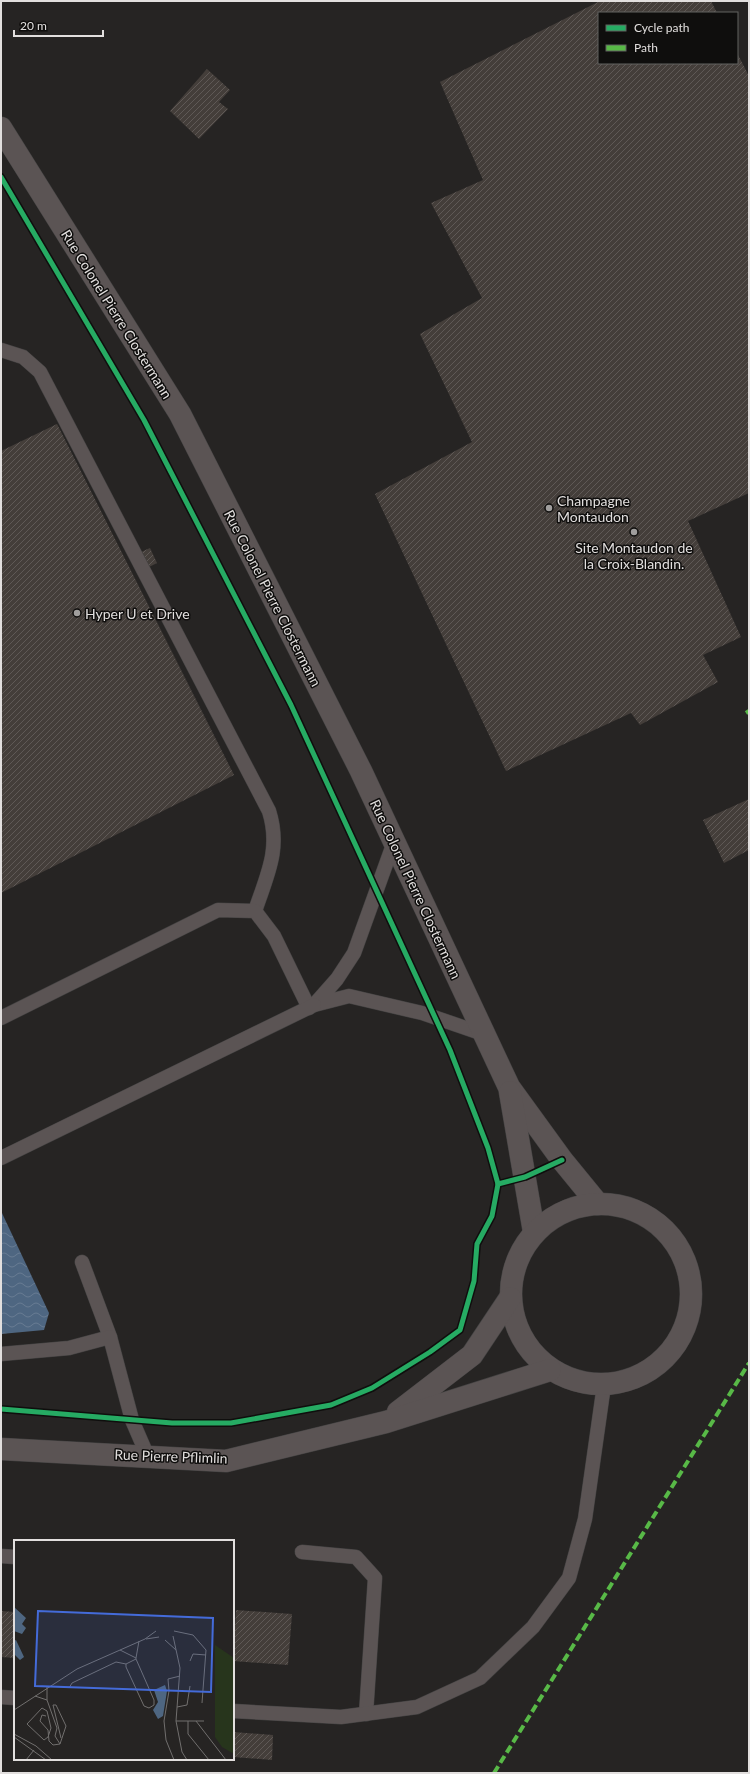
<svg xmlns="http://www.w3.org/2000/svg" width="750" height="1774" font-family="Lato,sans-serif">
<defs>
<pattern id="water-waves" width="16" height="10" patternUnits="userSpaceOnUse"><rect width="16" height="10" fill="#4e6681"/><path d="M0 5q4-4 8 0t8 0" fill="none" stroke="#677b92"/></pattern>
<pattern id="building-hatch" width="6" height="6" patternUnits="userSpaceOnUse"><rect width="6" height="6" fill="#443e3a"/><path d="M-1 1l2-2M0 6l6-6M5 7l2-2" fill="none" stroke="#5f5956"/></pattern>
</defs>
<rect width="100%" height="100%" fill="#262423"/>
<path fill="url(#water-waves)" d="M1,1211L49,1313L44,1330L1,1334Z"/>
<g fill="url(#building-hatch)">
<path d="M600,1H711L717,13H599V63H737V53L749,76V493L688,521L741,637L703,655L718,682L640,725L631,713L506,771L375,494L472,442L420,334L482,298L431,203L483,180L440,82Z"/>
<path d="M207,69L230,90L219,102L228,109L199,139L170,111Z"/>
<path d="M57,424L234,775L1,893V451Z"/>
<path d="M150,548L157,563L149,567L141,552Z"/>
<path d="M749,799V850L724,863L703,820Z"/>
<path d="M236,1610L292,1614L288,1665L233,1661Z"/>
<path d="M1,1611L15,1612V1658L1,1657Z"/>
<path d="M233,1732L273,1735L272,1760L233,1757Z"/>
</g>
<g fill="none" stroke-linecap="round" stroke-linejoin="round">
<g stroke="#434242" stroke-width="15">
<g id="lane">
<path d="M1,350L23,357L40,372L269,811C281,849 267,875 255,911"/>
<path d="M394,842L354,953L337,979L314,1005L349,996L422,1013L483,1034"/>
<path d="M1,1018L218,910L255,911L274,936L309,1008"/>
<path d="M1,1158L314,1005"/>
<path d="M82,1262L110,1337"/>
<path d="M1,1354L69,1348L110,1337L132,1420L148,1457"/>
<path d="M302,1552L356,1557L375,1578L366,1714"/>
<path d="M1,1556L15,1557"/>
<path d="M1,1697L15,1698"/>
<path d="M233,1711L341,1717L417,1707L480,1678L533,1627L569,1578L585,1519L604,1385"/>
</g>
</g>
<g stroke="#434242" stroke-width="23">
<g id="street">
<path d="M1,128L180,414L361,771L509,1087L562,1160L598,1204"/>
<path d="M510,1092L534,1232"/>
<circle cx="601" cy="1294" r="90"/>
<path d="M398,1412L472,1355L510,1298"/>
<path d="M1,1449L226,1461L386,1422L550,1370"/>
</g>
</g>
<use href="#lane" stroke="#5b5454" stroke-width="14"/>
<use href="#street" stroke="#5b5454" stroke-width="22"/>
<g stroke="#58b947" stroke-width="4" stroke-dasharray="8 4" stroke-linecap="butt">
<path d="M746,713L749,711"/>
<path d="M494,1773L749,1363"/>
</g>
<g stroke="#0f0e0d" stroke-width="8">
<g id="cycleway">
<path d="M1,177L144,420L291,705L450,1050L488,1148L498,1184L492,1216L477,1244L474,1281L460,1330L430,1352L372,1388L331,1405L231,1423H172L1,1409"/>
<path d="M498,1184L525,1177L562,1160"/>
</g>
</g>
<use href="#cycleway" stroke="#26ab63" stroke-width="5"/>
</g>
<g fill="#a09e9d" stroke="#0f0e0d" stroke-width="1.5">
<circle cx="549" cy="508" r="4"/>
<circle cx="634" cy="532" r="4"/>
<circle cx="77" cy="613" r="4"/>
</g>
<g text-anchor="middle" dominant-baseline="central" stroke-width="3" stroke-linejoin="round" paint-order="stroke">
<g font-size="14" fill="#e2dfde" stroke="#0f0e0d">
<text transform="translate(117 314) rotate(58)">Rue Colonel Pierre Clostermann</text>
<text transform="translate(273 598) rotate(63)">Rue Colonel Pierre Clostermann</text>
<text transform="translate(416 889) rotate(65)">Rue Colonel Pierre Clostermann</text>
<text transform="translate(171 1456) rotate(2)">Rue Pierre Pflimlin</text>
</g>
<g font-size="14" fill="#e2dfde" stroke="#0f0e0d" text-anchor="start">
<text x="557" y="500">Champagne<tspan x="557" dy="16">Montaudon</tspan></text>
<text x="634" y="547" text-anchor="middle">Site Montaudon de<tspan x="634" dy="16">la Croix-Blandin.</tspan></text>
<text x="85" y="613">Hyper U et Drive</text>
</g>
</g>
<g transform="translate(14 1540)">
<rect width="220" height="220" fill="#262423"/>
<path d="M201,105L220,118V214L208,207L201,197Z" fill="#27351c"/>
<path d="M0,67L12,78L8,84L12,88L8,94L0,91ZM2,100L10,117L6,120L0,114V101ZM151,145L153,151L149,176L144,179L139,170L144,162L140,150Z" fill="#4e6681"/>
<path fill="none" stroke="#716f6e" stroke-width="1" d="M160,91L179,95L192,110L188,163M159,96L166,128L162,181L168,212L173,220M132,99L145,97M151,100L162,110M106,110L122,118L125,101M122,118V119L140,160V165L135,168L130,166L112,127V124L122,119M176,121L179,114L192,115M33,146V160L43,188L41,196L46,204M55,148L58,143L102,122L112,124M21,156L33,160M163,167L173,165L176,146M28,168L33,171L37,188L34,197L30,200L13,184ZM0,170L63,129L131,99L142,91M32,176L28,175L26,181L34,190L35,201L39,205L46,204M162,181H190M174,181V194L195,220M182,181L212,220M0,194L22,206L38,220M0,197L32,220M46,204L52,186L42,165H39L47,198M12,220L20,210M160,220L152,200L150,181L155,151L154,139L166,136"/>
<path fill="#446bd9" fill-opacity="0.15" stroke="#446bd9" stroke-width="2" d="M24,71L199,78L197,152L21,146Z"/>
<rect width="220" height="220" fill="none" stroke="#e2dfde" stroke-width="2"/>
</g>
<rect width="750" height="1774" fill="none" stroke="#e2dfde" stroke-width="4"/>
<rect x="598" y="12" width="140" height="52" fill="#0f0e0d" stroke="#636261"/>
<rect x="606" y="25" width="20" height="6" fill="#26ab63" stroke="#636261"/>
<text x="634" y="32" font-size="12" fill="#e2dfde">Cycle path</text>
<rect x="606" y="45" width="20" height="6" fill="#58b947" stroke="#636261"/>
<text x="634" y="52" font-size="12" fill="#e2dfde">Path</text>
<path d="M14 30v6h89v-6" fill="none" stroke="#e2dfde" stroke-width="2"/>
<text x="20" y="30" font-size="12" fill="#e2dfde" stroke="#0f0e0d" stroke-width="3" paint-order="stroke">20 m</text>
</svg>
